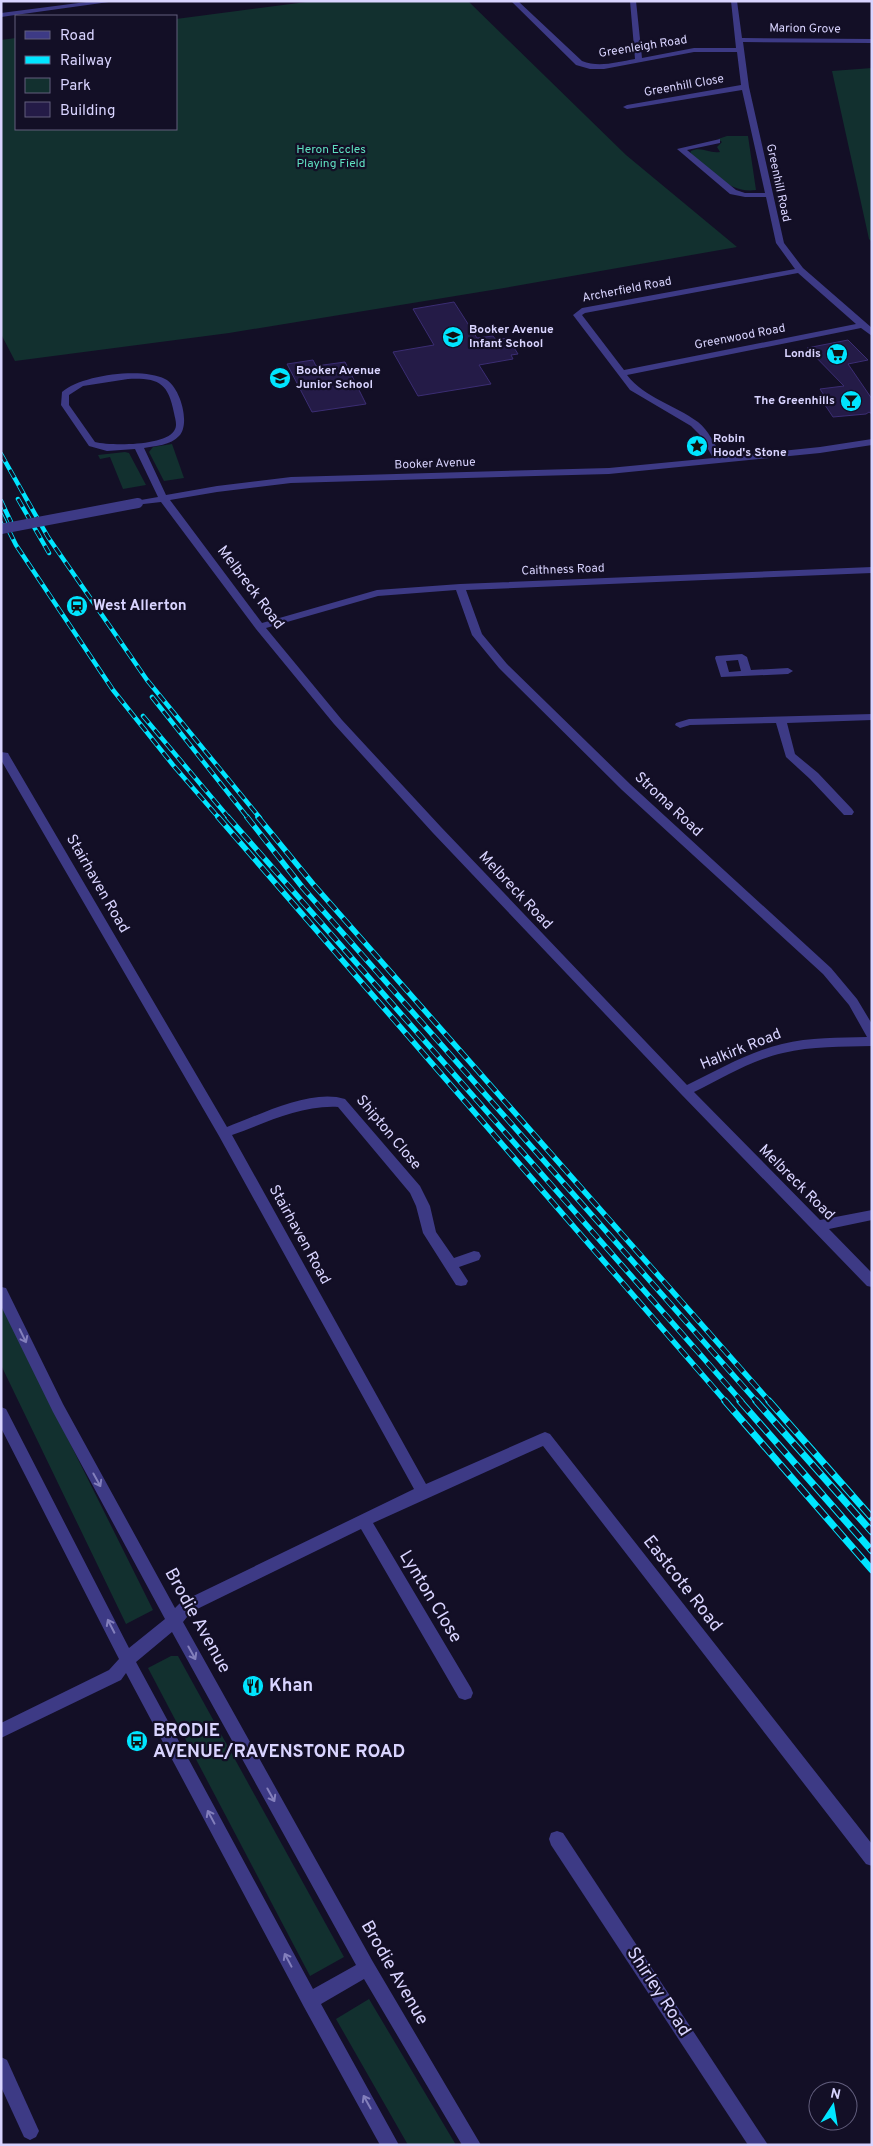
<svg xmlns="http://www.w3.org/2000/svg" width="873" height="2146" font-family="Overpass,sans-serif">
<rect width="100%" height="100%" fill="#130f26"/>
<g fill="#12302f">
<path d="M314,1H468L626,155L737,247L498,289L229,333L15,361L1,334V40L16,38V129H176V19Z"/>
<path d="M872,68V242L869,239L832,71Z"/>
<path d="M727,136H748L756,190C729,194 710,170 690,154L691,151C702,146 709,154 720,152L717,147L722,142L718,139Z"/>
<path d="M172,444L184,478L164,481L149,452L153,447Z"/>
<path d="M125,452L129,453L146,485L123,489L110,457L100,459L98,455Z"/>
<path d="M1,1298L59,1421L153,1610L126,1624L1,1365Z"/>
<path d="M171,1656H178L344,1957L310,1976L148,1668Z"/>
<path d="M369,1999L456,2145H408L336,2019Z"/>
</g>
<g fill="#241b47" stroke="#3b2d73">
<path d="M454,302L477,338L493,336L496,340L508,338L518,354L511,355L513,359L479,365L491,384L418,396L393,352L434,345L413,309Z"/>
<path d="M848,340L868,360L848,364L872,399V414L869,412L866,414L833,417L819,396L824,395L820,389L844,386L807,348Z"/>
<path d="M313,360L316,366L345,362L366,404L312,412L287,364Z"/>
</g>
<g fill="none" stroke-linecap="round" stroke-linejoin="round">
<g fill="#3d3a85" fill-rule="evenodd">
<path d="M94,1H116L1,17V13Z"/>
<path d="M511,1H518L582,61C599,68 617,62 635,59L630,1H636L642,58L694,48H736L731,1H737L742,38L872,39V43L743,42L749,87L784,243L803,268L872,328V336L861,328L627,375C645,398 675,405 698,422C709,431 715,445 722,457L820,447L872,439V445L820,453L609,474L291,483L217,492L170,500L262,623L377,590L460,584L872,567V573L466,590L482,634L507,664L630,784L831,968L857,999L872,1024V1046C842,1047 812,1046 783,1053C751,1060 723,1078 694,1092L820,1220L872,1210V1220L829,1229L872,1273V1287L867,1286L681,1094L433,833L334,724L256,629L161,502L135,505V501L158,497L135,449L107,451L89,446L61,405L62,392C81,375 142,367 165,379C180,386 191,424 179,436C171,445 155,446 144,448L166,495L217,486L291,477L609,468L713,458L700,435L691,426L630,390L573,315L582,308L795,269L776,243L766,197H745L730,194L677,149L720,139V143L687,150L736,190L745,193H765L742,90L627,109L623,107L627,105L741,85L737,52H694L604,69H590L576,65ZM798,273L856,324L624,370L582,315L585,313ZM128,379C158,378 168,382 174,413C175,419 178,425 174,431C164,446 111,446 95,442L69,405V395L83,386ZM456,590L472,635L499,668L622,790L823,974L849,1005L867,1037C839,1038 810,1037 782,1044C748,1052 718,1070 687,1085L441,827L342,720L266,628L378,596Z"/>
<path d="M742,654L747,657L751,670L788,668L793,671L788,674L721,677L715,658L716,656ZM738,660L741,671L729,672L726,661Z"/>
<path d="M872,714V720L787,723L795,754L818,773L852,809L854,812L852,815H844L810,779L786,757L776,723L690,725L680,728L675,725L676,723L689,719Z"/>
<path d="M1,752L8,753L9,755L227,1127C259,1115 312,1088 345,1099L420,1186L430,1206L436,1232L454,1258L474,1251L479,1252L481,1256L479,1260L459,1267L468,1281L466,1285L461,1286L456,1285L423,1233L416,1206L410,1193L338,1107C301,1105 266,1123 232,1135L426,1484L540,1434L545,1432L550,1434L872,1844V1866L866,1864L543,1446L373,1523L471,1688L473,1693L471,1698L465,1700L459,1698L361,1529L191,1612L183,1622L373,1962L481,2145H462L364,1979L321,2004L399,2145H380L304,2007L126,1673L121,1680L1,1738V1723L109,1670L119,1659L1,1428V1407L6,1409L129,1648L165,1619L53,1412L1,1306V1287L6,1288L63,1404L175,1608L181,1602L414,1489L219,1136L1,760ZM172,1632L356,1965L313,1989L136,1662Z"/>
<path d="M557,1831L563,1833L768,2145H748L551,1845L549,1839L551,1833Z"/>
<path d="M1,2057L7,2060L39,2131L36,2137L30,2140L24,2137L1,2087Z"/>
</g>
<g stroke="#00e5ff" stroke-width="4.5">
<g id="rail-far2">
<path d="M1,454L48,537L147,680L260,818"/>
<path d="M18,499L49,553"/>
<path d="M1,501L11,522"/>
<path d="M1,515L16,545L113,690L173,765L219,818"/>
<path d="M152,697L248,818"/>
<path d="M143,716L229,818"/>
</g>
</g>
<g stroke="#00e5ff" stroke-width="5.5">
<g id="rail-far1">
<path d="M218,817L726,1402"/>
<path d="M228,817L742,1402"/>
<path d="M247,817L303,888L757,1402"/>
<path d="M258,817L313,884L770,1402"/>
</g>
</g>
<g stroke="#00e5ff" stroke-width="7">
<g id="rail">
<path d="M725,1401L872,1570"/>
<path d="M740,1401L872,1551"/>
<path d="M756,1401L872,1532"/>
<path d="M769,1401L872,1518"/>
</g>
</g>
<use href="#rail-far2" stroke="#130f26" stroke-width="3" stroke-dasharray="9" stroke-linecap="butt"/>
<use href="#rail-far1" stroke="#130f26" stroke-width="4" stroke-dasharray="11" stroke-linecap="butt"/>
<use href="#rail" stroke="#130f26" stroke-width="5" stroke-dasharray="14" stroke-linecap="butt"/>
<path stroke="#3d3a85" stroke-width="10" d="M1,529L138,503"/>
</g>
<defs><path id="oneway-shaft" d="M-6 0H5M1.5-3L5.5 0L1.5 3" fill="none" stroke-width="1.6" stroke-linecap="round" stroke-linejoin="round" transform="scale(1.25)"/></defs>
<g stroke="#837fbc">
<use href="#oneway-shaft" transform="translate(23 1336) rotate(64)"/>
<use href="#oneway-shaft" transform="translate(97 1480) rotate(61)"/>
<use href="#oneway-shaft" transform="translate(111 1626) rotate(-117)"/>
<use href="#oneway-shaft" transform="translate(192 1653) rotate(61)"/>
<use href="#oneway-shaft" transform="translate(271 1795) rotate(61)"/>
<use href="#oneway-shaft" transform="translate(211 1817) rotate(-118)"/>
<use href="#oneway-shaft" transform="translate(288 1960) rotate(-118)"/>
<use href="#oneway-shaft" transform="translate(367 2102) rotate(-119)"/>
</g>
<defs>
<g id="school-disc" transform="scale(1.125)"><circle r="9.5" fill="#00e5ff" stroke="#130f26"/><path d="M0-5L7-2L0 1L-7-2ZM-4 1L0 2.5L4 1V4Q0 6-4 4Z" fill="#111"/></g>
<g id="supermarket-disc" transform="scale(1.125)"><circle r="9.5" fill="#00e5ff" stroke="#130f26"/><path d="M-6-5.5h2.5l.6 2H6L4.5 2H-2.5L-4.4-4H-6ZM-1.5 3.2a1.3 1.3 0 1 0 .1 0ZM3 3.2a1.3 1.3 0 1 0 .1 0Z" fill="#111"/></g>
<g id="bar-disc" transform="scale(1.125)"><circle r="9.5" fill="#00e5ff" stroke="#130f26"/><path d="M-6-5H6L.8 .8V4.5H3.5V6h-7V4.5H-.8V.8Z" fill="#111"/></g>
<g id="sight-disc" transform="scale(1.125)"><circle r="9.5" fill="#00e5ff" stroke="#130f26"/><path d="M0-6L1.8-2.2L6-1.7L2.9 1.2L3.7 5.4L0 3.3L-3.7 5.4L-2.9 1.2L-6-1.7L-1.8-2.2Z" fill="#111"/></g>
<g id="station-disc" transform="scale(1.125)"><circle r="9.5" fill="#00e5ff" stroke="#130f26"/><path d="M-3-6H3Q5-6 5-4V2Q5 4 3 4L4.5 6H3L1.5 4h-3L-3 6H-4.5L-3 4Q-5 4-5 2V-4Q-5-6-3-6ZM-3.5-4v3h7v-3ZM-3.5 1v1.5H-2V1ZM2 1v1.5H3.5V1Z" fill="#111"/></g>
<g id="restaurant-disc" transform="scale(1.125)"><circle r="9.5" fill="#00e5ff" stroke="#130f26"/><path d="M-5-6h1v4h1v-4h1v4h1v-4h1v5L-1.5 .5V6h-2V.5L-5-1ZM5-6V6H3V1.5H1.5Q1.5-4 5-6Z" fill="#111"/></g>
<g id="bus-disc" transform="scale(1.125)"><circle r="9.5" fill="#00e5ff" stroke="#130f26"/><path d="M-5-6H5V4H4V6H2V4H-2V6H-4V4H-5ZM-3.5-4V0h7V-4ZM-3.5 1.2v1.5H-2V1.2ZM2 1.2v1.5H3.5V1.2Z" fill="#111"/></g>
</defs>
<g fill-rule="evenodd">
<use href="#school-disc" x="453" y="337"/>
<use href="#supermarket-disc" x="837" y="354"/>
<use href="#school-disc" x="280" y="378"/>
<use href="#bar-disc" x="851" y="401"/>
<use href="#sight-disc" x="697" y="446"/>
<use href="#station-disc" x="77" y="606"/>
<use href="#restaurant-disc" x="253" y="1686"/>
<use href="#bus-disc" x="137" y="1741"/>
</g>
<g text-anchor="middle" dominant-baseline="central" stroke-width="4.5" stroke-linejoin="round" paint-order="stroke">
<g font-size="12" fill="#d9d4ff" stroke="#130f26">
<text transform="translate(805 29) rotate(1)">Marion Grove</text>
<text transform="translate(643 47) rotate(-9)">Greenleigh Road</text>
<text transform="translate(684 86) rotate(-10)">Greenhill Close</text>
<text transform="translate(778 183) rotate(78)">Greenhill Road</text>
<text transform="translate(627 290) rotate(-11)">Archerfield Road</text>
<text transform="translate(740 337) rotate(-11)">Greenwood Road</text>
<text transform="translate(435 464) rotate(-2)">Booker Avenue</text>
<text transform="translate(563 570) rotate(-2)">Caithness Road</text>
</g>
<g font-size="12" fill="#5fe0c0" stroke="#130f26">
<text x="331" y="150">Heron Eccles<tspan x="331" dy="14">Playing Field</tspan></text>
</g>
<g font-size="12" font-weight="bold" fill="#d9d4ff" stroke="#130f26" text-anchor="start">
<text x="469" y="330">Booker Avenue<tspan x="469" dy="14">Infant School</tspan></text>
<text x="821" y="354" text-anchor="end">Londis</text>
<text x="296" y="371">Booker Avenue<tspan x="296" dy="14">Junior School</tspan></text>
<text x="835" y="401" text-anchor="end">The Greenhills</text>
<text x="713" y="439">Robin<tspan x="713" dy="14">Hood's Stone</tspan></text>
</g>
<g font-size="15" fill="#d9d4ff" stroke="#130f26">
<text transform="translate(250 588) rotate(53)">Melbreck Road</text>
<text transform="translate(668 805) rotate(43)">Stroma Road</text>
<text transform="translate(97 884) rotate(60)">Stairhaven Road</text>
<text transform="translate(515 891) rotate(47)">Melbreck Road</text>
<text transform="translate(741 1050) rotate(-22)">Halkirk Road</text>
<text transform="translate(388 1133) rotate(50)">Shipton Close</text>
<text transform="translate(796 1183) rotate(45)">Melbreck Road</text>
<text transform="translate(299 1235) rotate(61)">Stairhaven Road</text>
</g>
<g font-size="15" font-weight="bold" fill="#d9d4ff" stroke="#130f26" text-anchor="start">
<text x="93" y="606">West Allerton</text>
</g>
<g font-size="18" fill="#d9d4ff" stroke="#130f26">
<text transform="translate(682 1584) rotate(52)">Eastcote Road</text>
<text transform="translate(430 1597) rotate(59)">Lynton Close</text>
<text transform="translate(197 1621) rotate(61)">Brodie Avenue</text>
<text transform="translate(394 1973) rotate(60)">Brodie Avenue</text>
<text transform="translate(658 1992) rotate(57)">Shirley Road</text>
</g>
<g font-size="18" font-weight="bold" fill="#d9d4ff" stroke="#130f26" text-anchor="start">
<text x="269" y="1686">Khan</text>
<text x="153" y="1731">BRODIE<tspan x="153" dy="21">AVENUE/RAVENSTONE ROAD</tspan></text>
</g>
</g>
<rect width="873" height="2146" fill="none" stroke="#d9d4ff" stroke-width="5"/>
<rect x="15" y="15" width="162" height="115" fill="#130f26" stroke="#625e7d"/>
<rect x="25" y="31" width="25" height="8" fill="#3d3a85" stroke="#625e7d"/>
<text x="60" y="40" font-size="15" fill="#d9d4ff">Road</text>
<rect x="25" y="56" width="25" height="8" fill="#00e5ff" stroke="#625e7d"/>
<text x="60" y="65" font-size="15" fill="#d9d4ff">Railway</text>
<rect x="25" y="78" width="25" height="15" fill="#12302f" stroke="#625e7d"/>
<text x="60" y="90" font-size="15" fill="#d9d4ff">Park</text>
<rect x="25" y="102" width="25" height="15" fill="#241b47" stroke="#625e7d"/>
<text x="60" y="115" font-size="15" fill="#d9d4ff">Building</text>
<g transform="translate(833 2106) rotate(12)"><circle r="24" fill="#130f26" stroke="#625e7d"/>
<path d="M0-4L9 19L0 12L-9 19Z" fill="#00e5ff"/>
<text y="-8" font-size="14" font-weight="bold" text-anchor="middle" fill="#d9d4ff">N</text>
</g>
</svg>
